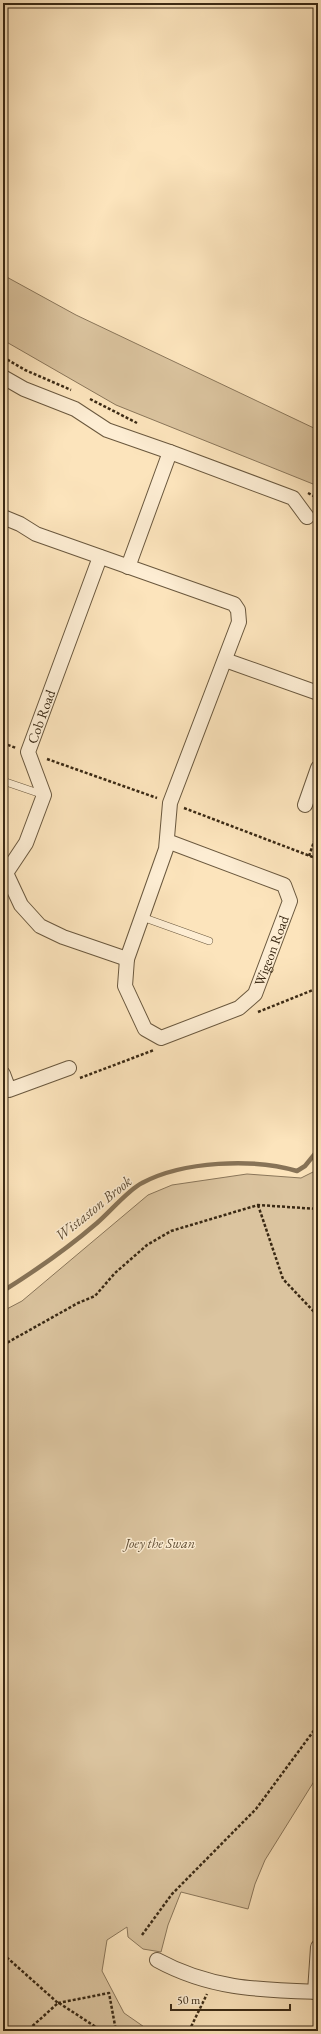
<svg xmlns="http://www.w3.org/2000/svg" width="321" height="2034" font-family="'EB Garamond',serif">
<rect width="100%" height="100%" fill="#fce4bc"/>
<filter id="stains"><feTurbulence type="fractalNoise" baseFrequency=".005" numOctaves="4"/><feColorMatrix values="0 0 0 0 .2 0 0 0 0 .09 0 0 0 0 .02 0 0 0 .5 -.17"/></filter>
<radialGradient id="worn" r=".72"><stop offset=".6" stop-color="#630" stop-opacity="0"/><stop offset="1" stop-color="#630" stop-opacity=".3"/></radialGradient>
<g fill="#dbc49f" stroke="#8a765a">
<path d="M3,275L76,315L318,430V486L116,405L3,340Z"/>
<path d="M317,1170L318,1775L265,1860L255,1884L248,1909L181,1892L168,1925L161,1952L143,1949L128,1937L127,1927L107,1940L102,1971L124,2013L150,2031H3V1311L22,1301L148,1195L172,1185L247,1174L301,1178Z"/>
</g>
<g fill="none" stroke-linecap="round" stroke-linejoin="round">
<path stroke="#877357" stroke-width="4.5" d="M3,1291C35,1271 68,1248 97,1223C110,1212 128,1190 142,1183C183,1161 253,1158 297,1171L305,1166L318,1150"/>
<g stroke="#6a583e" stroke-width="8">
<g id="lane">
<path d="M3,781L44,795"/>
<path d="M142,917L209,941"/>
</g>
</g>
<g stroke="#6a583e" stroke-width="16">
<g id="street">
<path d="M3,377L24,389L75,409L107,430L170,452"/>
<path d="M3,517L20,524L36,534L234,604L238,610L239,622L170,803L166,849L127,959L63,937L40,926L21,905L6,873"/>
<path d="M128,567L170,452L293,498L307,517"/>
<path d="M225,660L318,693"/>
<path d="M305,805L318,768"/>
<path id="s1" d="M3,874L6,873L26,843L44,795L28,752L100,557"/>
<path id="s2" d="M127,959L125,986L145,1029L161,1038L239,1008L255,994L290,901L284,885L167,841"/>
<path d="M3,1074L9,1090L69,1068"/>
<path d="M157,1960C210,1989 259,1990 318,1992"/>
<path d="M315,1992L318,1947"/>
</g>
</g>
<g stroke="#3a2914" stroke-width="2.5" stroke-dasharray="3 2" stroke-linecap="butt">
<path d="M3,357L25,370L71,390"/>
<path d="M90,399L137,423"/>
<path d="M308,493L317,498L318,502"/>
<path d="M3,743L16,748"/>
<path d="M47,759L157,798"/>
<path d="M184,808L318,859"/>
<path d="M309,856L318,830"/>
<path d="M258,1012L318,988"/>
<path d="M80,1078L154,1050"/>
<path d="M258,1205L283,1279L318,1316"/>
<path d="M3,1345L78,1303L95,1296L115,1273L147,1245L171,1231L258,1205L318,1209"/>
<path d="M142,1935L172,1894L256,1809L318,1725"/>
<path d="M3,1954L58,2003L27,2031"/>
<path d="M58,2003L109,1993L116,2031"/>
<path d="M59,2003L102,2031"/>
<path d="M189,2031L207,1994"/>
</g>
<use href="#lane" stroke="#fdedd3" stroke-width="7"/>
<use href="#street" stroke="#fdedd3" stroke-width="14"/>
</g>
<g text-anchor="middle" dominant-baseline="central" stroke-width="3" stroke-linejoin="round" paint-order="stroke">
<g font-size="14" fill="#3a2914" stroke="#fdedd3">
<text stroke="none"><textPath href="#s1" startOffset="174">Cob Road</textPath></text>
<text stroke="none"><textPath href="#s2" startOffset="244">Wigeon Road</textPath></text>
</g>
<g font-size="14" font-style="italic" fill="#625037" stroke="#fdedd3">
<text x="160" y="1543">Joey the Swan</text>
</g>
<g font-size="15" font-style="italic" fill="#604e35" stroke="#fdedd3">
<text transform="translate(93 1208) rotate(-39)">Wistaston Brook</text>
</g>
</g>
<rect width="321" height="2034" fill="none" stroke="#fce4bc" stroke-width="16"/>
<rect x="4" y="4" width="313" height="2026" fill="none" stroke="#3a2914" stroke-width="2"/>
<rect x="8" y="8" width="305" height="2018" fill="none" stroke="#3a2914"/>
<path d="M171 2004v6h119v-6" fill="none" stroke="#3a2914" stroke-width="2"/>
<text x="177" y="2004" font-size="12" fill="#3a2914" stroke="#fdedd3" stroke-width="3" paint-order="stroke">50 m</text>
<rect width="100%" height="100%" filter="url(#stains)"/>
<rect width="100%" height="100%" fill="url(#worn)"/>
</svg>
